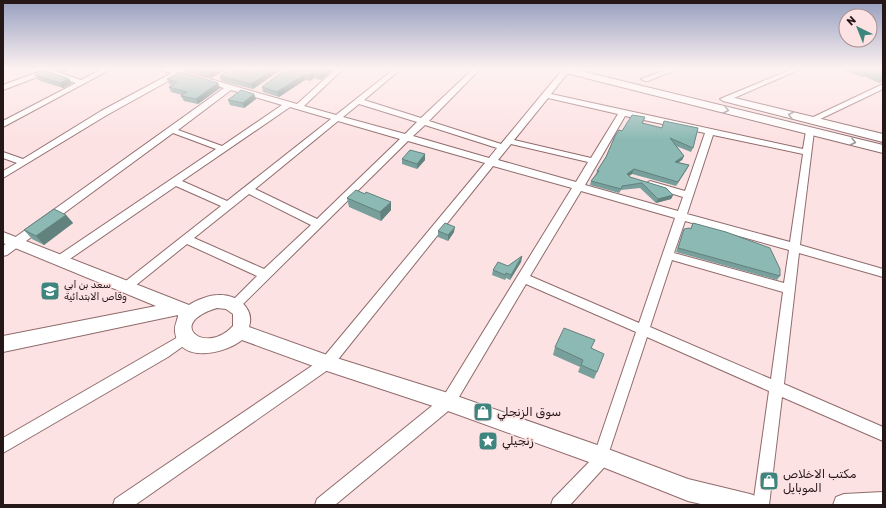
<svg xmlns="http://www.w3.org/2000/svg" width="886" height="508" font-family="Rubik,'Noto Sans Arabic',sans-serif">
<rect width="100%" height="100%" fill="#fde2e3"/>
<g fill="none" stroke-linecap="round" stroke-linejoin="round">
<g stroke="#906b6c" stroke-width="2">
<g id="street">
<path d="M40,69H55V71L81,80L102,69H111L3,127V121L76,83L48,73L3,90V85L41,71Z"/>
<path d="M162,69H185V72L297,104L336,69H343L304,106L336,115L394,69H401L364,100L421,118L473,69H480L429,121L501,144L563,69L570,70L551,94L803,149L806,131L810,128L813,129L814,131L800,245L883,269V277L799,253L784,384L883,427V441L782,397L769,505H753L769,391L647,337L609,452L612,457L609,462L570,505H551L553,499L593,458L636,332L526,284L453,407L335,505H315L317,499L443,397L572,188L493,166L332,367L135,505H113L115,499L322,359L485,163L408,141L239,308L235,310L231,308L229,305L231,302L257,276L187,244L130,290L126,292L122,290L120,287L122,284L221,206L176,186L64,263L60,264L56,263L54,260L56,257L216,149L173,133L7,255L3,256V246L224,88L179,75L107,115L3,178V171L17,163L3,158V152L23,159L101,111L172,73L162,71ZM231,90L282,105L222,146L178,130ZM548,98L618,114L591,158L514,140ZM359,104L417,122L405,134L343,117ZM290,107L331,119L227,201L182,181ZM625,116L705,133L685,191L650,181L645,184L647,186L683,197L678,211L585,185ZM338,121L400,139L317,219L255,189ZM425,125L497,148L489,158L413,136ZM713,135L803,154L790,242L687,214ZM511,144L588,162L576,182L498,160ZM581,191L675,218L639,323L530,276ZM249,194L311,225L264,269L194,238ZM685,221L789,250L784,283L674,253ZM672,260L783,292L771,379L650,327Z"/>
<path d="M668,69H678L648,81H645L641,79Z"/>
<path d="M792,69H801L727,101H724L720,99Z"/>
<path d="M883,84V89L814,122H808L807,120Z"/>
<path d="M185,333L189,334L191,338L189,342L168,357L3,453V438Z"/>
</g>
</g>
<g stroke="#906b6c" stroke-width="2">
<g id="secondary">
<path d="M562,69H573L883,145V153L562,72Z"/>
<path d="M727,96L883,134V142L723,101L722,99Z"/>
<path d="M3,232L189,305C196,300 210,295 218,295C237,294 255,308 249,327L327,355L448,393L600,446L688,479L750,494L758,497L761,505H705L688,501L600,466L448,411L327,371L242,340C225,354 179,364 175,332C174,325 178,320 178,315L3,352V336L156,306L3,243ZM217,308L226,309L233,314V326C206,356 164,324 217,308Z"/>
<path d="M883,492V505H833L836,497L844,494Z"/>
</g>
</g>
<use href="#street" fill="#fff" fill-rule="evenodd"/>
<use href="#secondary" fill="#fff" fill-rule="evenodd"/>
</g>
<g fill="#789f9b">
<path d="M56,69H66L67,71L64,72L56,70Z"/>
<path d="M185,69H227L211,78L186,71Z"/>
<path d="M282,69L253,89L221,81L220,76Z"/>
<path d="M286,69H334L321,80L314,78L310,81L305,80L279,97L263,92L262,87Z"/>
<path d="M841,69H883V81L879,83L864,76L862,77Z"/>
<path d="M35,75L72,83L63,88L38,80Z"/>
<path d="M167,79L220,88L198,104L184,101L181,96L182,95L171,92L169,87L172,85L169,84Z"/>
<path d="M254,94L256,99L244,108L230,105L228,100Z"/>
<path d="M645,117L643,123L693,148L691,152L676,146L684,156L682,160L678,162L689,165L676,186L632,174L629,176L630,177L673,195L671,199L656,203L640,188L621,190L619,193L590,185L591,181L596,174L597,171L622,131Z"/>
<path d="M425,154V160L417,169L402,164V159Z"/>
<path d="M365,194L391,202V210L381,221L349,207L347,198Z"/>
<path d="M66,215L73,223L44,245L32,239L24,230Z"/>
<path d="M693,223L780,276L777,280L676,252L684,229H690Z"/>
<path d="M438,231L454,232L448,241L438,237Z"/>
<path d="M522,256L521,262L510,280L506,278L505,280L492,275L493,270L508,266Z"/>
<path d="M555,347L591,348L597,372L594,379L578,372L580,367L553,355Z"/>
</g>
<g fill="#62827e">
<path d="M61,69H66L67,71L64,72Z"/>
<path d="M217,69H227L211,78L209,73Z"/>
<path d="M274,69H282L253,89L251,84Z"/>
<path d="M328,69H334L321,80L320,75Z"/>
<path d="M869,69L864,76L862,77L866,71Z"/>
<path d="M313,73L314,78L310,81L309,76Z"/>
<path d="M304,75L305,80L279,97L277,92Z"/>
<path d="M883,78V81L879,83Z"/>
<path d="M69,79L72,83L63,88L60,83Z"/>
<path d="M218,83L220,88L198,104L196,99Z"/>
<path d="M254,94L256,99L244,108L243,103Z"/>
<path d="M425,154V160L417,169V164Z"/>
<path d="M684,156L682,160L673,166L675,162Z"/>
<path d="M689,165L687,169L676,186L678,182Z"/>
<path d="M634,169L632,174L626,178L627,174Z"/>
<path d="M673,195L671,199L656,203L658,199Z"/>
<path d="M391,202V210L381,221L380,212Z"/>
<path d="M66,215L73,223L44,245L36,236Z"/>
<path d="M455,227L454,232L448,241V235Z"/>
<path d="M522,256L521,262L510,280L511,275Z"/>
</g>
<g fill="#8cb9b4" stroke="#62827e">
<path d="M193,69H217L209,73Z"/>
<path d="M231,69H274L251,84L220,76Z"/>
<path d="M286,69H328L320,75L313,73L309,76L304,75L277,92L262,87Z"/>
<path d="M862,69H883V75L869,69L866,71Z"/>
<path d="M44,70L69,79L60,83L35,75L36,73Z"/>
<path d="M180,72L218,83L196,99L181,96L187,92L169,87L177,82L167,79Z"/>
<path d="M241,90L254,94L243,103L228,100Z"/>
<path d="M632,115L645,117L642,123L662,128L664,121L698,128L693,148L670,138L684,156L675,162L689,165L678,182L634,169L627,174L630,177L666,188L673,195L658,199L642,183L622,186L621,189L591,181L599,171H597L606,157L615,136L619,130L622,131Z"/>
<path d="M410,150L425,154L417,164L402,159Z"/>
<path d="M356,190L365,194L366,192L391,202L380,212L347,198Z"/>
<path d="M54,209L66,215L36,236L24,230Z"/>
<path d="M445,223L455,227L448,235L438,231Z"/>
<path d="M693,223L726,232L770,248L780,269V276L678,248L684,229L689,228L691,229Z"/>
<path d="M522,256L511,275L506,273L505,275L493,270L498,262L508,266Z"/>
<path d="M564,328L595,340L591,348L604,354L597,372L581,365L583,360L555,347Z"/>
</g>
<defs><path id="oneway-chevron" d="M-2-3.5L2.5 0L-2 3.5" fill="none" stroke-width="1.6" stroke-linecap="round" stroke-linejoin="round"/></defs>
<g stroke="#9d9697">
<use href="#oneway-chevron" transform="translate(726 110) rotate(14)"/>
<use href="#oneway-chevron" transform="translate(791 115) rotate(-166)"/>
<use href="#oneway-chevron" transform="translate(853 142) rotate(14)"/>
</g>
<linearGradient id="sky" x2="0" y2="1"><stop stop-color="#959ebe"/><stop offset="0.49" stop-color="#fef2f2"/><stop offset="1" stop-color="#fef2f2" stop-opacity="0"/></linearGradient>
<rect width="886" height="140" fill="url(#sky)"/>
<defs>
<g id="school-square" transform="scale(1)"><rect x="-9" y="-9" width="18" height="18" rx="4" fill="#3e857e" stroke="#fde2e3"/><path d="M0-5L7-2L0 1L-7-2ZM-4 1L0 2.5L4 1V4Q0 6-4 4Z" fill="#fff"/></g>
<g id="shop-square" transform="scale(1)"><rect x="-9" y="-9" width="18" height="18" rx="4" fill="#3e857e" stroke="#fde2e3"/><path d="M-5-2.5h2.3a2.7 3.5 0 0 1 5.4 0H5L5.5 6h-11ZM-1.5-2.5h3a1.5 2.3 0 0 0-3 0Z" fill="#fff"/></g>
<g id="sight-square" transform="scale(1)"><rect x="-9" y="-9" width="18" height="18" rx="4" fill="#3e857e" stroke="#fde2e3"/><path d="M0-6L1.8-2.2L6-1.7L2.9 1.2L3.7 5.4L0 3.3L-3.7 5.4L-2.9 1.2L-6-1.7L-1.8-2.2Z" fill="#fff"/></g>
</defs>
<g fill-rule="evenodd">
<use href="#school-square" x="50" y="291"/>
<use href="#shop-square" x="483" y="412"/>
<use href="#sight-square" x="488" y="441"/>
<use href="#shop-square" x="769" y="481"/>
</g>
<g text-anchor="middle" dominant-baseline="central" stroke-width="3.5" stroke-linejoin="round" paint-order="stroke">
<g font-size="10" fill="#251617" stroke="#fde2e3" text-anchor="start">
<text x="64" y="285">سعد بن ابي<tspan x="64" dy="12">وقاص الابتدائية</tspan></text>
</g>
<g font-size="12" fill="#251617" stroke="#fde2e3" text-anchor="start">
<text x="497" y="412">سوق الزنجلي</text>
<text x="502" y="441">زنجيلي</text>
<text x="783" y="474">مكتب الاخلاص<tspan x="783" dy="14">الموبايل</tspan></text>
</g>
</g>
<rect width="886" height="508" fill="none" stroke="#251617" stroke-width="8"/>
<g transform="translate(858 28) rotate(317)"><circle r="19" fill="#fde2e3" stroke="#a79091"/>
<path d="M0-3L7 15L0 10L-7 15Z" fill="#3e857e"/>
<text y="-6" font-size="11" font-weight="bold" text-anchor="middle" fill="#251617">N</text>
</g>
</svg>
